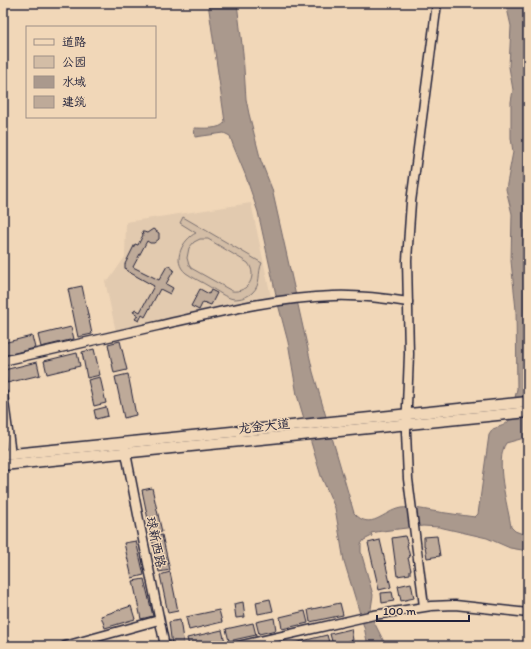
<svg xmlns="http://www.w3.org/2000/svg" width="531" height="649" font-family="Itim,'LXGW WenKai TC',sans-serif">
<rect width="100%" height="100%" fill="#f1d7b8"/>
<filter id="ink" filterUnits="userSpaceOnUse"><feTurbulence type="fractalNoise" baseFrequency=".025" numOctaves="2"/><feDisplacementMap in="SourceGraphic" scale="8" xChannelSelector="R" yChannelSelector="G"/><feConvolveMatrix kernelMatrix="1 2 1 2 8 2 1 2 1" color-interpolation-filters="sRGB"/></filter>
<g filter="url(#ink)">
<path fill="#e2caaf" d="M251,203L271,297L116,332L105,281L109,280L125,257L126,222Z"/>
<path fill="#d3bda6" stroke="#7a7070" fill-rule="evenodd" d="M183,217L262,263C257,273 262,284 252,293C247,297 241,299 234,299C226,298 217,291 210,287C202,282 193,278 186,273C171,261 183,239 196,233L180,223ZM200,239H208L248,263C258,276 248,293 232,291L191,268L189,265L187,258L189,248L194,242Z"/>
<path fill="#aa998d" stroke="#74696c" d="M208,3H237L243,53L246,99L249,114L261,161L272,189L313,372L354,513C371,532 383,511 401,508C411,507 422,509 432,511C446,513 460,515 475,517L478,514L489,435L493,429C500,426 506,426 510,419L517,389L516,310L511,261L512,214L506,189L513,152L511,138V102L513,90L509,67L511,26L506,4V3H528L525,26L528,50V437L506,443C494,461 508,506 511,527L515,531L528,536V551L510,548L487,538L439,527L423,526L382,531L371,533L372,536L364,540L361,544V552L373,595L371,609L374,622L386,646H368L364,627L344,561L335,508L321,476L297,395L288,342L278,304L258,212L245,174L233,145L230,136L224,133L195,137L194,128C203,128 221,130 225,122Z"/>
<g fill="#beaa99" stroke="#22223b">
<path d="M153,229L159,233V239L154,243H150L147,241L133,267L159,280L167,266H169L174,270L166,284L173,288L170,294L160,289L145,317L142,315L139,321L135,319L138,315L133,312L135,309L140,312L154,286L127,271L125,268V264L135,244L138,245L143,235L142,232H144L147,233Z"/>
<path d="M82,286L92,334L78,337L68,289Z"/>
<path d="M200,289L209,294L211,290L217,293L211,305L203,302L199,310L191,306Z"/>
<path d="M71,327L74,339L41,347L38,335Z"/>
<path d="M32,336L35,348L3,356V343Z"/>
<path d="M120,341L127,370L114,373L108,344Z"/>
<path d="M94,349L100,375L87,378L82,352Z"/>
<path d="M77,353L80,366L47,374L44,361Z"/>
<path d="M37,362L40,375L7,383L4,370Z"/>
<path d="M128,374L136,415L124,418L115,377Z"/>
<path d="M100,377L106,403L94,406L88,380Z"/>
<path d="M106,407L108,416L96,419L94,410Z"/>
<path d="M152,488L162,532L151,534L142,490Z"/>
<path d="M162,535L170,570L159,572L152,538Z"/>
<path d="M405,536L408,545H407L410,557L408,558L411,570H410V574L397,576L392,538Z"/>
<path d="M437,536L440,556L427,558L425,546H424V537Z"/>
<path d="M380,540L391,587L379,590L368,543Z"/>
<path d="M136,541L144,575L132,578L124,543Z"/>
<path d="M170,572L178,611L168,613L160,575Z"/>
<path d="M144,579L153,616L141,619L133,581Z"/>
<path d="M411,583L414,598L401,601L398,586Z"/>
<path d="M392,592L394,601L382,603L381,593Z"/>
<path d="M270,599L273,611L258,614L256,602Z"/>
<path d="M243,602L245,617L236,618L234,604Z"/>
<path d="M340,603L343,615L310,622L308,610Z"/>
<path d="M131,606L135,619L105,628L101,616Z"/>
<path d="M219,610L222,622L189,630L186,617Z"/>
<path d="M305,611L308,623L282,629L280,617Z"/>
<path d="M274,618L276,630L259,634L256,622Z"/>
<path d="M180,620L184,646H172L169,622Z"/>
<path d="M253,623L256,635L229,641L226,629Z"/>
<path d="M351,629L353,640L333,645L330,634Z"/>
<path d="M222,630L225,642L206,646H189L187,638Z"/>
<path d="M327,635L330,646H286V645Z"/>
</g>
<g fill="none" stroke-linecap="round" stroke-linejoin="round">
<g stroke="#22223b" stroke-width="11">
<g id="minor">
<path d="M3,361C54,349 106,338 157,326C215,313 273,298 333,296C358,295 383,298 408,302"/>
<path d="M3,394L11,454"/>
<path d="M125,448L141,530L165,646"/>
<path d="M424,606L408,479L406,432L409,354L407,260L411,202L437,3"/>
<path d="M65,646L159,620"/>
<path d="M238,646L374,615L431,606L455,605L528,613"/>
</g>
</g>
<g stroke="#22223b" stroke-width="13">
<g id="major">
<path d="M3,455L528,402"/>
<path d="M3,465L528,412"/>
</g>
</g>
<use href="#minor" stroke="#f1d7b8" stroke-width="8"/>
<use href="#major" stroke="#f1d7b8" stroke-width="10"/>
</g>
</g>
<g text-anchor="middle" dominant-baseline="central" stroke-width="3" stroke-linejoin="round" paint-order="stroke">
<g font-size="13" fill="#22223b" stroke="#f1d7b8">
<text transform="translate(264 426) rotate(-6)">龙金大道</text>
<text transform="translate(156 542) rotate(78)">球新西路</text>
</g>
</g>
<rect width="531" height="649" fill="none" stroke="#f1d7b8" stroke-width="16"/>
<rect x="8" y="8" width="515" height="633" fill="none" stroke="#22223b" stroke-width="1.5" filter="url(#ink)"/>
<rect x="26" y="26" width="130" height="92" fill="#f1d7b8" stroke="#9e8f86"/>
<rect x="34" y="39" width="20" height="6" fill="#f1d7b8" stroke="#9e8f86"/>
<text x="62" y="46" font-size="12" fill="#22223b">道路</text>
<rect x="34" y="56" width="20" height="12" fill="#d3bda6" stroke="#9e8f86"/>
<text x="62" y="66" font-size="12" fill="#22223b">公园</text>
<rect x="34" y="76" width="20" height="12" fill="#aa998d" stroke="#9e8f86"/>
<text x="62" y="86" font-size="12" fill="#22223b">水域</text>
<rect x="34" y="96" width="20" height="12" fill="#beaa99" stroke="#9e8f86"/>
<text x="62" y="106" font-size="12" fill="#22223b">建筑</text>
<path d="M377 615v6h92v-6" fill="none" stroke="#22223b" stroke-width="2"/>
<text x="383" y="615" font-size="12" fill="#22223b" stroke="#f1d7b8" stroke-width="3" paint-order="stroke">100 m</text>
</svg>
